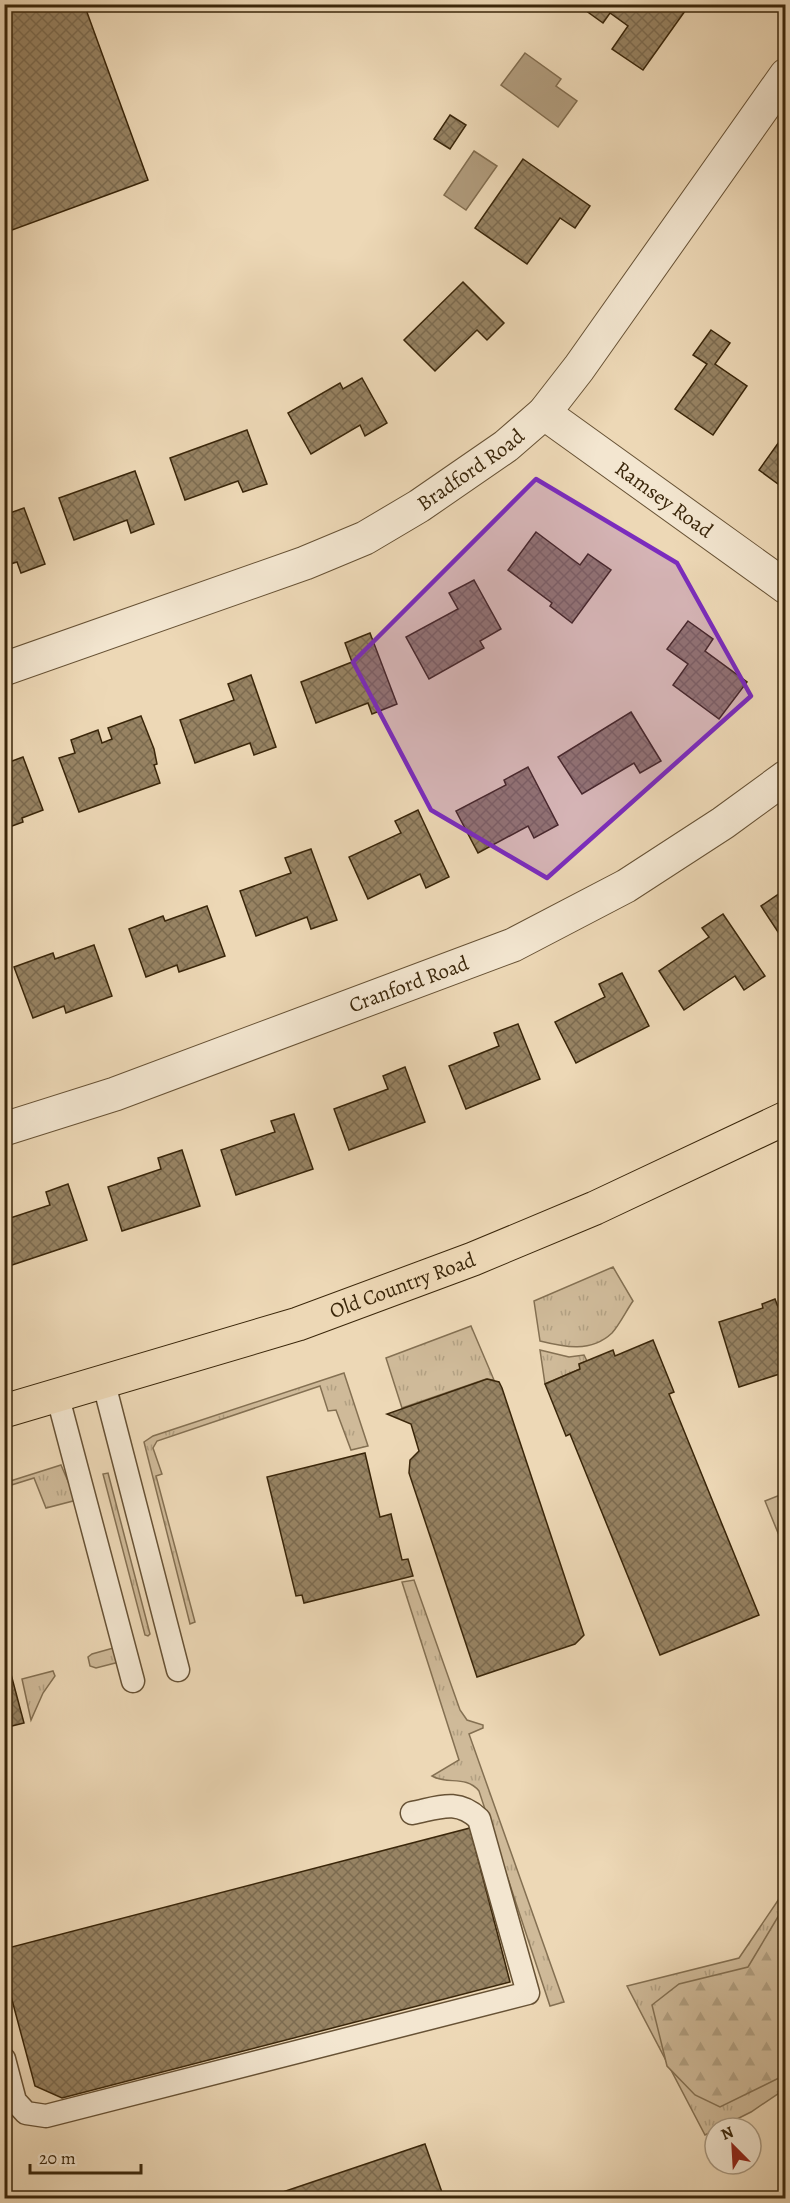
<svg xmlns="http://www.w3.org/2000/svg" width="790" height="2203" font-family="Alegreya,serif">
<defs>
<pattern id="grass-tufts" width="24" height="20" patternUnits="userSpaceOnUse" patternTransform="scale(1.5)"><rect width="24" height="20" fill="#cfba99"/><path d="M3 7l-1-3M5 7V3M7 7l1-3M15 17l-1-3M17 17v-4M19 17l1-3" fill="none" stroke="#b2a082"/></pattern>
<pattern id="forest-firs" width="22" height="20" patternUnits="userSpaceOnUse" patternTransform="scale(1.5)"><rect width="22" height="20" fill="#cfba99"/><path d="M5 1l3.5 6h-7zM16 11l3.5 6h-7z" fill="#b2a082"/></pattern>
<pattern id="building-cross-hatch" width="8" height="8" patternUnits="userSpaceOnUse" patternTransform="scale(1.5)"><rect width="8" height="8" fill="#978363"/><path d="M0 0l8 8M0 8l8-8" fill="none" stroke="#7c6b50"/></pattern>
</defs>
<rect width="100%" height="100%" fill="#edd8b6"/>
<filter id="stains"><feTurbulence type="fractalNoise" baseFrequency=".00333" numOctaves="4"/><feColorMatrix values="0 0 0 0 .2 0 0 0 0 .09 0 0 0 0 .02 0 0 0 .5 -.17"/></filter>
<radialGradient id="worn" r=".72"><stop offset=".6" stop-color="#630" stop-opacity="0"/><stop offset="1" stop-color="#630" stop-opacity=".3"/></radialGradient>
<g fill="url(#grass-tufts)" stroke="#847052" stroke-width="1.5">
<path d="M613,1267L633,1301C626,1311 620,1324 612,1333C591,1353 564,1347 540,1341L534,1301Z"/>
<path d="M471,1326L494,1380L486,1379L402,1408L386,1358Z"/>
<path d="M540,1350L569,1357L584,1355L587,1361L579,1364L580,1369L545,1384Z"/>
<path d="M344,1373L368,1446L351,1450L336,1410L328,1411L320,1386L157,1441L153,1448L162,1474L156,1476L195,1622L190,1624L144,1442L153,1436Z"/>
<path d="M61,1465L71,1488L77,1486L123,1655L119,1662L96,1668L90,1666L88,1657L92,1654L117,1647L77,1500L46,1508L34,1478L5,1487L4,1483Z"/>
<path d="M108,1473L150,1634L148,1636L145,1635L103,1474Z"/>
<path d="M414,1580L460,1710L467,1720L483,1725V1728L469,1734L564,2002L550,2006L479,1791C466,1775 447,1785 432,1776L459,1760L402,1582Z"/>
<path d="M53,1671L55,1676L43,1693L31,1720L22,1679Z"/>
<path d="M785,1890V2089L751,2112L705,2135L627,1986L739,1958Z"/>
</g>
<path fill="url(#forest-firs)" stroke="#847052" stroke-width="1.5" d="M785,1905V2075L720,2107L695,2095L667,2066L652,2005L679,1984L748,1967Z"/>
<path fill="#cfba99" stroke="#847052" stroke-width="1.5" d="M785,1493V1550L765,1501Z"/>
<g fill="#b09b7c" stroke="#816c4e" stroke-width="1.5">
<path d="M525,53L561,79L556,86L577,101L558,127L501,85Z"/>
<path d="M474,151L497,166L466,210L444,195Z"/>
</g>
<g fill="url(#building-cross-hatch)" stroke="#3a260a" stroke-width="1.5">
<path d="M4,4H84L148,180L4,233Z"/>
<path d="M690,4L643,70L612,49L628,26L610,13L603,23L578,5Z"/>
<path d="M450,115L466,125L450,149L434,139Z"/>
<path d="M523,159L590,206L575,228L560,218L527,264L475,228Z"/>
<path d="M463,282L504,323L487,340L477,330L435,371L404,340Z"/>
<path d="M711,330L730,343L715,364L747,386L713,435L675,409L707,364L693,355Z"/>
<path d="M362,378L387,423L365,436L360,425L311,454L288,413L340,383L343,389Z"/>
<path d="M247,430L267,484L243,492L238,481L185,500L170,458Z"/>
<path d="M786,432V474L778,484L759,470Z"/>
<path d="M135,471L154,524L131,533L127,520L74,540L59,498Z"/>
<path d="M24,508L45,564L21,573L17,562L4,566V515Z"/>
<path d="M536,532L580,565L588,554L611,570L572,623L550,606L552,603L508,570Z"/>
<path d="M474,580L501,629L480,641L484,648L429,679L406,637L458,609L449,593Z"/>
<path d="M688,621L713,639L705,651L747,682L719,719L673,685L688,664L667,649Z"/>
<path d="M370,633L397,704L372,714L368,703L316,723L301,682L352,662L345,643Z"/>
<path d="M251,675L276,747L254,755L250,743L195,763L180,720L234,700L228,684Z"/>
<path d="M631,712L661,761L640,773L634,763L582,794L558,757Z"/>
<path d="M141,716L154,749L157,764L154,765L160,783L79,812L59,758L75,753L71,740L98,730L102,743L112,739L108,728Z"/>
<path d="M23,757L43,810L22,818L23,822L4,829V764Z"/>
<path d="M528,767L558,825L534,838L528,826L478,853L456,811L506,785L504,780Z"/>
<path d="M418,810L449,877L426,888L420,874L368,899L349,857L401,833L395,821Z"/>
<path d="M311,849L337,920L311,929L307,917L256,936L240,891L291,873L285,858Z"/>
<path d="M786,889V940L784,941L761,906Z"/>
<path d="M207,906L225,956L179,972L177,965L146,977L129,929L163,916L165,921Z"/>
<path d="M723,914L765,976L744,990L735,976L684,1010L659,971L709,937L702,928Z"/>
<path d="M94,945L112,996L66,1013L64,1006L33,1018L14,967L53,953L55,959Z"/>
<path d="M622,973L649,1026L576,1063L555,1022L605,997L599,984Z"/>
<path d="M518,1024L540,1079L466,1109L449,1066L499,1046L494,1033Z"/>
<path d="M405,1067L425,1122L349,1150L334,1109L388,1089L383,1076Z"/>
<path d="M294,1114L313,1169L236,1195L221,1150L275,1132L271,1121Z"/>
<path d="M182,1150L200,1206L122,1231L108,1187L161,1169L158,1158Z"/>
<path d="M68,1184L87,1240L9,1266L4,1252V1220L50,1205L46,1192Z"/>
<path d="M775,1299L780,1312L786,1310V1372L739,1387L719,1322L763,1308L762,1304Z"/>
<path d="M653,1340L674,1392L669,1394L759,1615L660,1655L570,1434L566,1436L545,1384L580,1369L579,1364L613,1350L615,1356Z"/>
<path d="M487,1379L499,1382L502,1388L584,1635L575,1644L477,1677L409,1473L410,1460L419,1451L411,1424L387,1414Z"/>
<path d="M365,1453L380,1517L391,1514L402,1560L408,1559L413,1576L304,1603L302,1595L296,1596L267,1477Z"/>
<path d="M4,1648L24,1723L4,1728Z"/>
<path d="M470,1828L510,1982L62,2098L35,2086L4,1970V1949Z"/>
<path d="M425,2144L444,2198H265Z"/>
</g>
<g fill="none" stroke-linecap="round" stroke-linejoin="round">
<g stroke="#675235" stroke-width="25">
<g id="service">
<path d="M103,1380L178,1670"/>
<path d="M57,1394L133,1681"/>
<path d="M4,2059L15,2101L26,2113L46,2116L528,1993L479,1819C457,1798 438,1808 412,1813"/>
</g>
</g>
<g stroke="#675235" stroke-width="35">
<g id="minor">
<path id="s1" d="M544,413L786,587"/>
<path id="s2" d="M4,669L305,563L365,538L419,506L506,446L544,413L579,368L786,75"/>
<path id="s3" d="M4,1129L115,1094L513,945L626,886L723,823L786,777"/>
</g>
</g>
<g stroke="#3a260a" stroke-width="35">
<g id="primary">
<path id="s4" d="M4,1411L298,1324L473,1259L595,1208L786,1118"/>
</g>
</g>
<use href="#service" stroke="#f3e6d0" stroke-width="22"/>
<use href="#minor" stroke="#f3e6d0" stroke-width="33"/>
<use href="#primary" stroke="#edd8b6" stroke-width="33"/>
</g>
<path fill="#7b2cbf" fill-opacity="0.2" stroke="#7b2cbf" stroke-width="4.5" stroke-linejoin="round" d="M536,479L677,563L751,696L547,878L431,810L353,662Z"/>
<g text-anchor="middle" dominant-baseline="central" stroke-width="6" stroke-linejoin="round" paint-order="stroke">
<g font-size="21" fill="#3a260a" stroke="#f3e6d0">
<text stroke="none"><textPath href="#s2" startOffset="510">Bradford Road</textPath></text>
<text stroke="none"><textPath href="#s1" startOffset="148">Ramsey Road</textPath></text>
<text stroke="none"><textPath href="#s3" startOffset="430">Cranford Road</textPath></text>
<text stroke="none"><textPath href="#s4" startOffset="418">Old Country Road</textPath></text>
</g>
</g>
<rect width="790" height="2203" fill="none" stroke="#edd8b6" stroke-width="24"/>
<rect x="6" y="6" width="778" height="2191" fill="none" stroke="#3a260a" stroke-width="3"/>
<rect x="12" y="12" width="766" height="2179" fill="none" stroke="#3a260a" stroke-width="1.5"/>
<g transform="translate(733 2146) rotate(336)"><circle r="28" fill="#f3e6d0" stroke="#a99981" stroke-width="1.5"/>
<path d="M0-4.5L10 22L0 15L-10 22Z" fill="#8f2418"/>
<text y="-9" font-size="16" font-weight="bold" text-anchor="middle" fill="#3a260a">N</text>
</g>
<path d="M30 2164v9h111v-9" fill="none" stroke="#3a260a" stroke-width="3"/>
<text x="39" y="2164" font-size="18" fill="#3a260a" stroke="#f3e6d0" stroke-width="4.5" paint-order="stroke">20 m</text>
<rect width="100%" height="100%" filter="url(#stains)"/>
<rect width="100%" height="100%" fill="url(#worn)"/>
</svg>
